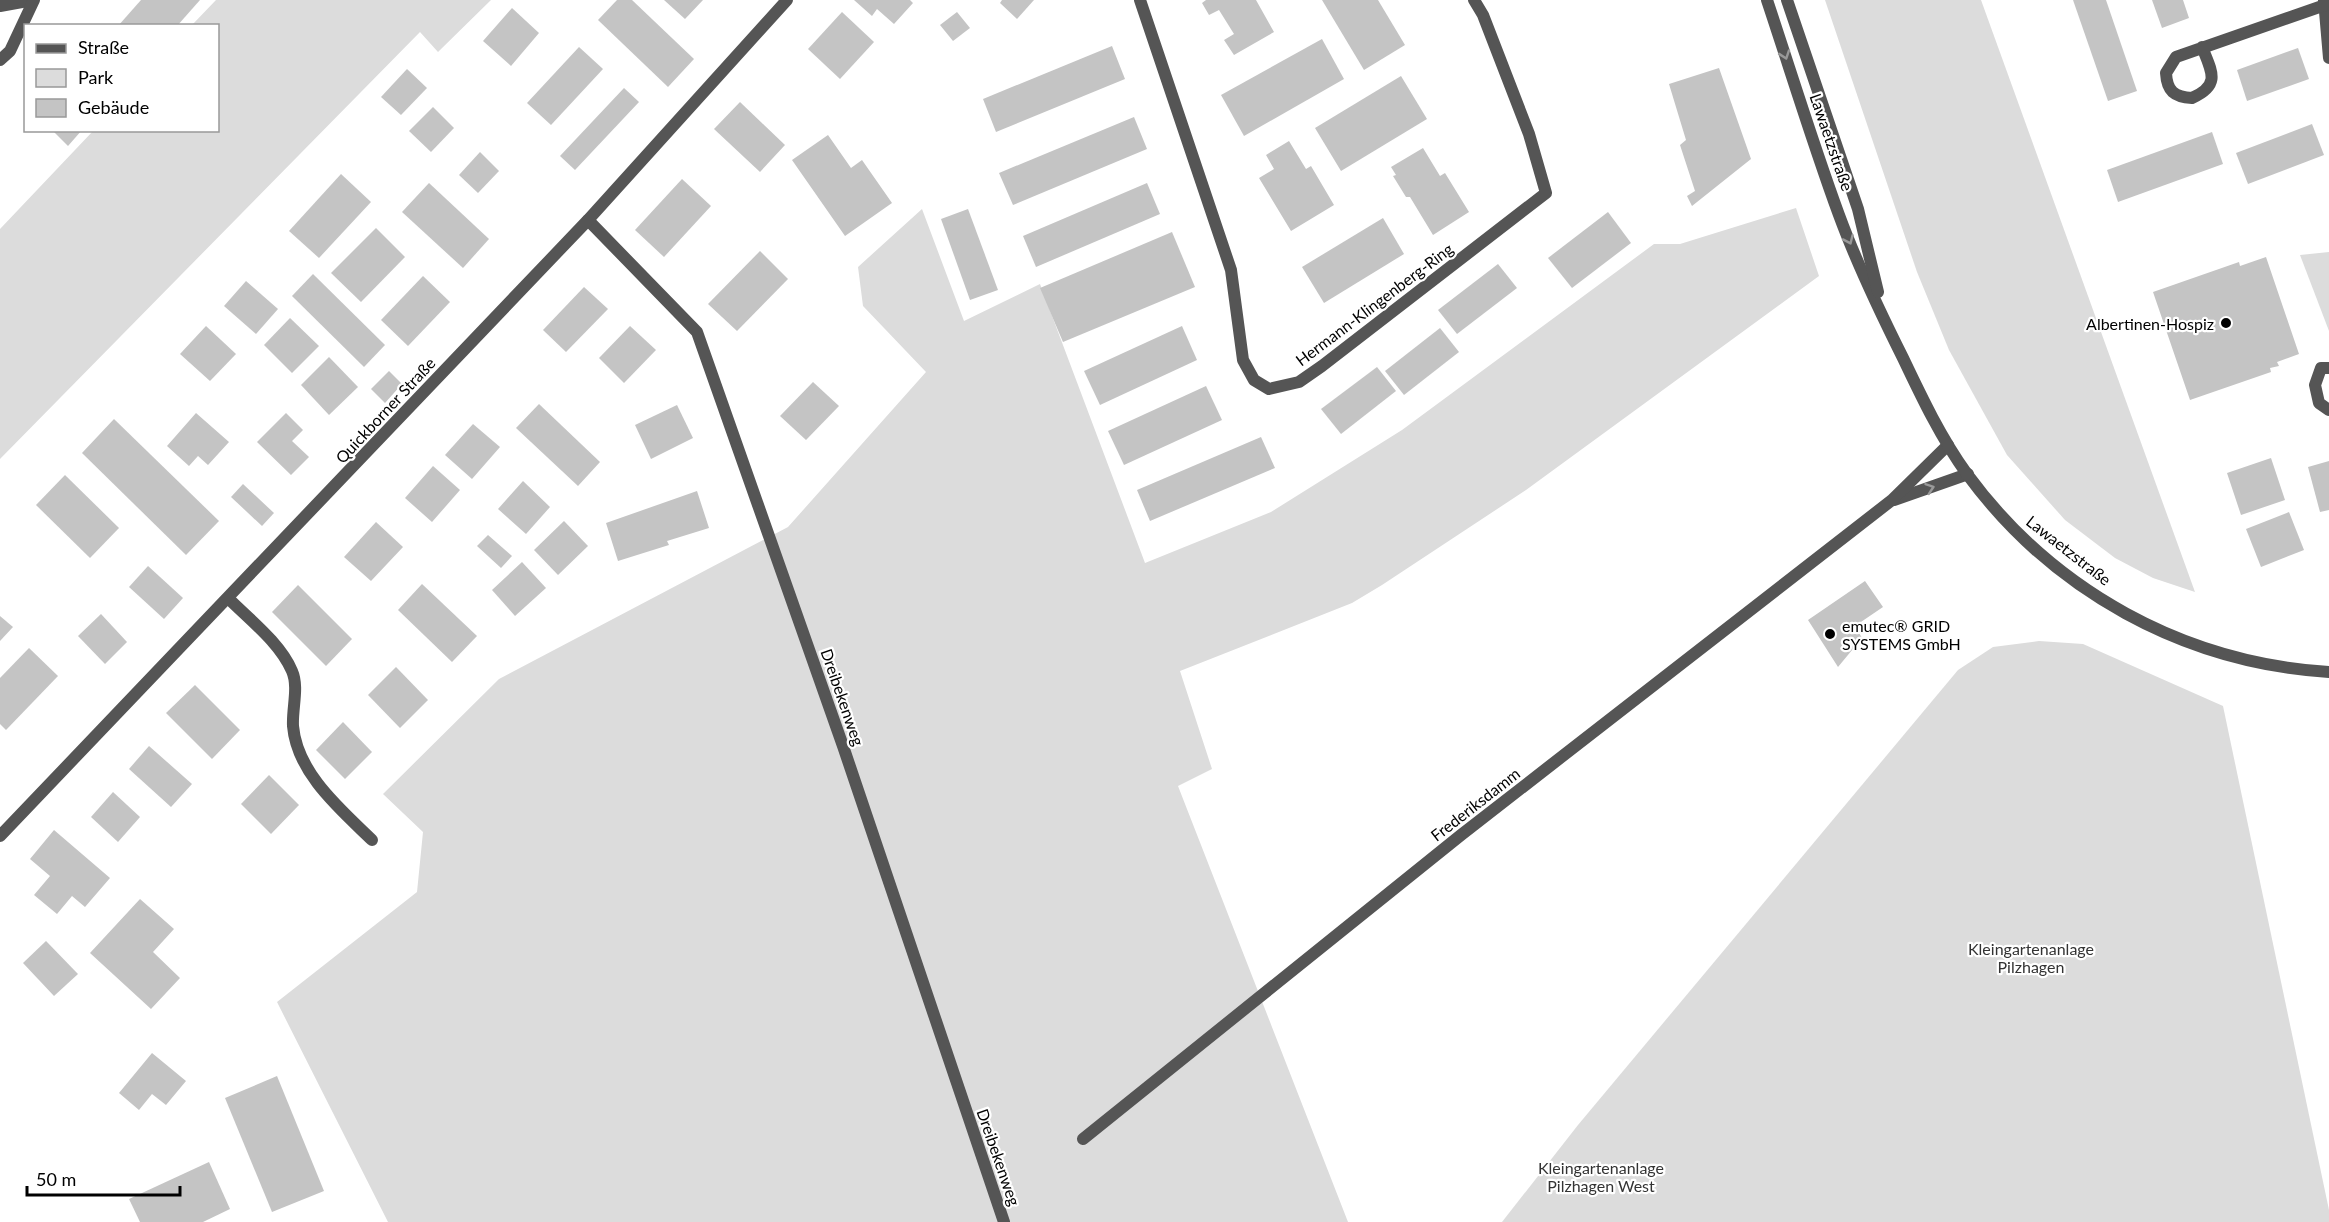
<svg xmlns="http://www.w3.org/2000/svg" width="2329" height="1222" font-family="Lato,sans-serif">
<rect width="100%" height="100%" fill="#fff"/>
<g fill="#dcdcdc">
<path d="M216,0H491L438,52L420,32L0,459V229L93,131L218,130V26L192,25Z"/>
<path d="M1825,0H1981L2195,592L2153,578L2115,558L2065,520L2007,455L1949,350L1917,272Z"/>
<path d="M1796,208L1819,276L1526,490L1382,585L1352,603L1180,671L1212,769L1178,786L1348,1222H388L277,1002L417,892L423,832L383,794L499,679L788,527L926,372L863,306L858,267L922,209L964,321L1040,284L1145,563L1271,512L1402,430L1654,244H1680Z"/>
<path d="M2329,252V331L2300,255Z"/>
<path d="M2039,641L2083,644L2223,706L2329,1210V1222H1502L1578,1125L1958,670L1993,647Z"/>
</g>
<g fill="#c4c4c4">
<path d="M141,0H200L177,26H118Z"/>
<path d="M617,0H632L694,59L668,87L598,20Z"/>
<path d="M664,0H703L685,19Z"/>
<path d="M854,0H910L913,3L894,24L877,9L872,16Z"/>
<path d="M1002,0H1034L1017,19L1000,3Z"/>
<path d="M1206,0H1256L1274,32L1234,55L1224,40L1234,34L1219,10L1209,15L1202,3Z"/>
<path d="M1322,0H1378L1405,45L1364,70Z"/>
<path d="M2073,0H2106L2137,91L2108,101Z"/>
<path d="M2152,0H2183L2189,18L2162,28Z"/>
<path d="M512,8L539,33L511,66L483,41Z"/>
<path d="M842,12L874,42L840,79L808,49Z"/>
<path d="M957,12L970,28L953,41L940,25Z"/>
<path d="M1322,39L1344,79L1244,136L1221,95Z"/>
<path d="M1112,46L1125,79L996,132L983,99Z"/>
<path d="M579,47L603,69L551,125L527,103Z"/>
<path d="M2298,48L2309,79L2247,101L2237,70Z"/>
<path d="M1719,68L1751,159L1692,206L1687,196L1695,191L1680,145L1686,140L1669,84Z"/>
<path d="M407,69L427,88L401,115L381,97Z"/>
<path d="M1401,76L1427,119L1341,171L1315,128Z"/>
<path d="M624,88L639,102L575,170L560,156Z"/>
<path d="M740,102L785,145L760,172L714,129Z"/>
<path d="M433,107L454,128L431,152L409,131Z"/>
<path d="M1134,117L1147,149L1013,205L999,173Z"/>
<path d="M2312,124L2324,155L2248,184L2236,153Z"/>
<path d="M52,130H82L68,146Z"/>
<path d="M2212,132L2223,164L2118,202L2107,170Z"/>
<path d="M828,135L851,168L862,160L892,203L845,236L792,160Z"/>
<path d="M1289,141L1306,169L1311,166L1334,205L1291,231L1259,178L1274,169L1266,155Z"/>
<path d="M1423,148L1440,176L1445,173L1469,212L1433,235L1410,197H1406L1393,176L1396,175L1391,167Z"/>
<path d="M480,152L499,171L478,193L459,175Z"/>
<path d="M341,174L371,202L319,258L289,231Z"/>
<path d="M682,179L711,206L664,257L635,230Z"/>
<path d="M429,183L489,239L463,268L402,212Z"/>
<path d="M1147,183L1160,214L1036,267L1023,236Z"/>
<path d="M968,209L998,290L970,300L941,219Z"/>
<path d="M1608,212L1631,243L1572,288L1548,258Z"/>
<path d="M1383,218L1404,254L1324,303L1302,267Z"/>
<path d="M376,228L405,257L361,302L331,273Z"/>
<path d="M1172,232L1195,287L1063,342L1040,288Z"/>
<path d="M760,251L788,279L737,331L708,304Z"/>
<path d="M2266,257L2299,354L2277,362L2279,366L2270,368L2271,372L2190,400L2153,292L2239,262L2240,266Z"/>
<path d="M1498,264L1517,288L1457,334L1438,310Z"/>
<path d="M313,274L385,345L364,367L292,296Z"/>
<path d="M423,276L450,302L408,346L381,320Z"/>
<path d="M246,281L278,309L256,334L224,306Z"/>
<path d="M584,287L608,309L566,352L543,330Z"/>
<path d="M290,318L319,346L292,373L264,345Z"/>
<path d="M206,326L236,354L210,381L180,354Z"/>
<path d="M630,326L656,350L624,383L599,358Z"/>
<path d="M1182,326L1197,360L1100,405L1084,371Z"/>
<path d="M1440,328L1459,352L1404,395L1385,371Z"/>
<path d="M329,357L358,387L329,415L301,385Z"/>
<path d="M1377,367L1396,391L1341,434L1321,409Z"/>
<path d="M389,371L402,384L385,403L371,389Z"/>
<path d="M813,382L839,406L806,440L780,416Z"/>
<path d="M1206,386L1222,420L1124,465L1108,431Z"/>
<path d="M539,404L600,462L578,486L516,428Z"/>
<path d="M677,405L693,438L651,459L635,425Z"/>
<path d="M196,413L229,442L208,465L198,456L189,466L167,446Z"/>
<path d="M286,413L303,430L292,441L309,457L291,475L257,442Z"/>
<path d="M114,419L219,521L186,555L82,453Z"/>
<path d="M473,424L500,447L472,479L445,455Z"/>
<path d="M1261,437L1275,468L1150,521L1137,490Z"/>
<path d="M2271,458L2285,500L2241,515L2227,473Z"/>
<path d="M2329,461V510L2320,512L2308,467Z"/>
<path d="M433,466L460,490L432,522L405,498Z"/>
<path d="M65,475L119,528L90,558L36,505Z"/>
<path d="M523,481L550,507L526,534L498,509Z"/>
<path d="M243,484L274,513L262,526L231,497Z"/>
<path d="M697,491L709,528L667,541L669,545L618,561L606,523Z"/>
<path d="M2289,512L2304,550L2261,567L2246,529Z"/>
<path d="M564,521L588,546L558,575L534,550Z"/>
<path d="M376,522L403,547L371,581L344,557Z"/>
<path d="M488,535L512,556L501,568L477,546Z"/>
<path d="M522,562L546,588L515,616L492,590Z"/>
<path d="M148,566L183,598L164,619L129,587Z"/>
<path d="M1865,581L1883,607L1855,626L1862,638L1838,667L1808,620Z"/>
<path d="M422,584L477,636L452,662L398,610Z"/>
<path d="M298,585L352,639L326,666L272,612Z"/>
<path d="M101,614L127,642L105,664L78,636Z"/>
<path d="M0,616L13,627L0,641Z"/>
<path d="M29,648L58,676L6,730L0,724V678Z"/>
<path d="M396,667L428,700L400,728L368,695Z"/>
<path d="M195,685L240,730L212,759L166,713Z"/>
<path d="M343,722L372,752L345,779L316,750Z"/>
<path d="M149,746L192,784L171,807L129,769Z"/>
<path d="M269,775L299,805L271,834L241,804Z"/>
<path d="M113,792L140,817L118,842L91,817Z"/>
<path d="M54,830L110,878L85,907L72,896L57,914L34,895L50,876L30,859Z"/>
<path d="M140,899L174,929L153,952L180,978L151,1009L90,953Z"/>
<path d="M46,941L78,974L54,996L23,963Z"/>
<path d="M152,1053L186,1081L166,1105L152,1094L139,1110L119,1093Z"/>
<path d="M277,1076L324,1191L272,1212L225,1098Z"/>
<path d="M209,1162L230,1209L203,1222H140L129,1199Z"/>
</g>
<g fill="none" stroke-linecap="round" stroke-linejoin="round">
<g stroke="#555" stroke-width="12">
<path d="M1140,0L1231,270L1243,360L1254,380L1269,389L1299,382L1322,366L1546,193L1529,134L1483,15L1474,0"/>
<path d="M2324,0L2329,58"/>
<path d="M0,6L33,0"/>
<path d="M2202,47C2212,72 2221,85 2192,98C2174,97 2167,91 2166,73L2176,57L2325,5"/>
<path d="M0,60L10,51L34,0"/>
<path d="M588,220L697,332L843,746L1004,1222"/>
<path d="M2329,368H2321L2315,385L2319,403L2329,410"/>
<path d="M1894,500L1968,474"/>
<path d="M229,599C250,620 280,643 292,671C299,687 292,708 293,726C297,773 340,809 372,840"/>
<path d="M0,836L588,220L787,0"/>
<path d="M1083,1139L1461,835L1892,500L1948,445"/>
</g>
<g stroke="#555" stroke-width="12">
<path d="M1767,0C1791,72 1813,144 1839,215C1857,264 1880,312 1903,358C1922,398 1941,438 1967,474C2053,591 2184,663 2329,672"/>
<path d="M1787,0L1858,209L1878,292"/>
</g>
</g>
<defs><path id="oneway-chevron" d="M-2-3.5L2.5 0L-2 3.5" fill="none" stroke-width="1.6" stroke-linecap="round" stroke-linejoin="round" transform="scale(1.5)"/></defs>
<g stroke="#999">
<use href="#oneway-chevron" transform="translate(1785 55) rotate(71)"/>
<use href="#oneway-chevron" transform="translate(1849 240) rotate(66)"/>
<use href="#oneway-chevron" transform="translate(1930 488) rotate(-19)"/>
</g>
<g fill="#000" stroke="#fff" stroke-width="2">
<circle cx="2226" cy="323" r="6"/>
<circle cx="1830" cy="634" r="6"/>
</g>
<g text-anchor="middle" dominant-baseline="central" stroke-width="4.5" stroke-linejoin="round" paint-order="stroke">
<g font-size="16" fill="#000" stroke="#fff">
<text transform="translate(1832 142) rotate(71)">Lawaetzstraße</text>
<text transform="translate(1374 304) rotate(-37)">Hermann-Klingenberg-Ring</text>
<text transform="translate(385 410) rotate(-47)">Quickborner Straße</text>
<text transform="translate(2069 550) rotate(38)">Lawaetzstraße</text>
<text transform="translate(843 697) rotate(71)">Dreibekenweg</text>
<text transform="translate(1475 804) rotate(-38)">Frederiksdamm</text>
<text transform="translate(999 1157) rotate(71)">Dreibekenweg</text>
</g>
<g font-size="16" fill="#000" stroke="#fff" text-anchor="end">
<text x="2214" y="323">Albertinen-Hospiz</text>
<text x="1842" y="625" text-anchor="start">emutec® GRID<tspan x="1842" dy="18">SYSTEMS GmbH</tspan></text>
</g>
<g font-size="16" fill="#333" stroke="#fff">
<text x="2031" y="948">Kleingartenanlage<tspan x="2031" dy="18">Pilzhagen</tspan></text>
<text x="1601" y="1167">Kleingartenanlage<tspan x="1601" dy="18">Pilzhagen West</tspan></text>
</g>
</g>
<rect x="24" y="24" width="195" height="108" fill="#ffffff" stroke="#999999" stroke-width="1.5"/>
<rect x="36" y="44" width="30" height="9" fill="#555555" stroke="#999999" stroke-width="1.5"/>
<text x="78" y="54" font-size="18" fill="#000000">Straße</text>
<rect x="36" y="69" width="30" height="18" fill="#dcdcdc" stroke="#999999" stroke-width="1.5"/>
<text x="78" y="84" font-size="18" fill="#000000">Park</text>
<rect x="36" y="99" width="30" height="18" fill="#c4c4c4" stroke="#999999" stroke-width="1.5"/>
<text x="78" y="114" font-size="18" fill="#000000">Gebäude</text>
<path d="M27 1186v9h153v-9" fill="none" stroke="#000000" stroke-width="3"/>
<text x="36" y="1186" font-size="18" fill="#000000" stroke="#ffffff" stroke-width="4.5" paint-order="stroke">50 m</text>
</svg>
